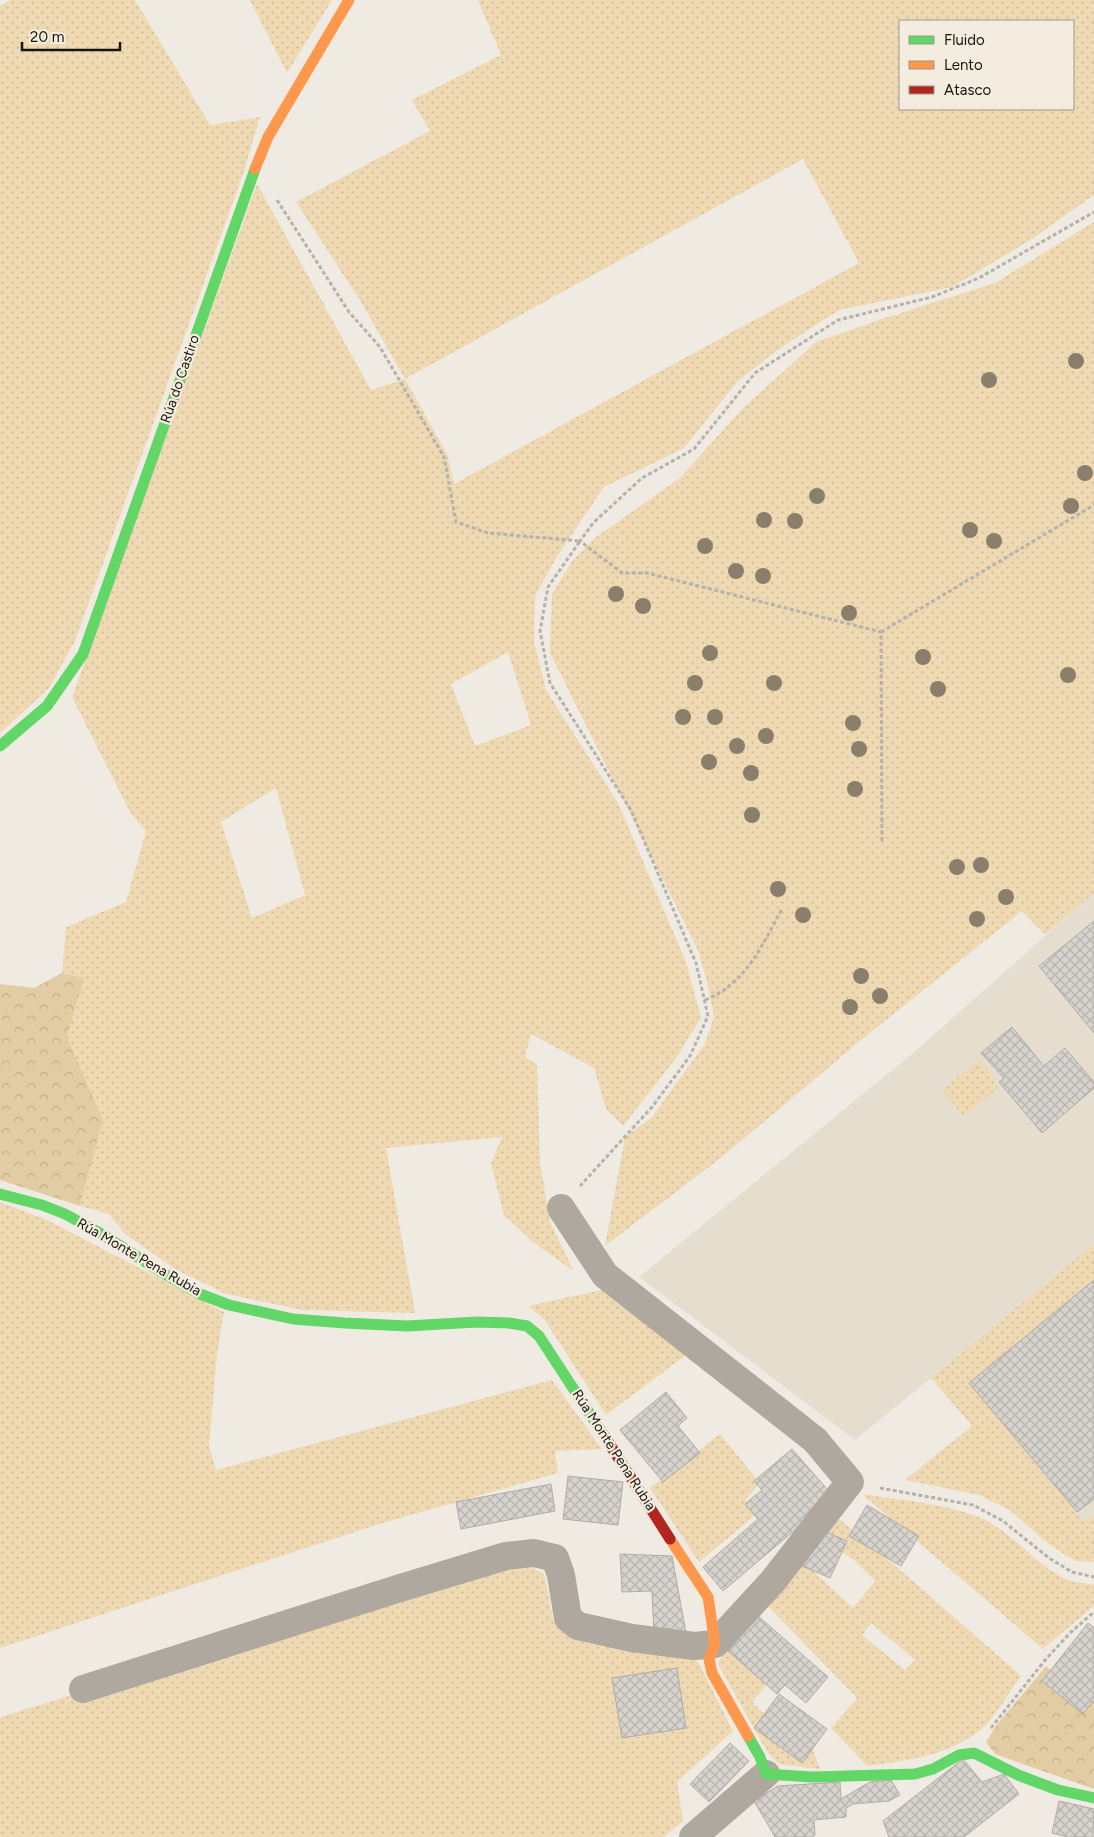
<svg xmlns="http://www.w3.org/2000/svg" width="1094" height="1837" font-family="Figtree,sans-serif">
<defs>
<pattern id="green-dots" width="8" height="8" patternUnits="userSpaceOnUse" patternTransform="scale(1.25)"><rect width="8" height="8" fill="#efd9b3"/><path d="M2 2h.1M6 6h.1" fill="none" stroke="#ccb999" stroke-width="1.8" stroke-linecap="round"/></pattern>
<pattern id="forest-crowns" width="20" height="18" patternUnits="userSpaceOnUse" patternTransform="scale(1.25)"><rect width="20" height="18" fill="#e2cca3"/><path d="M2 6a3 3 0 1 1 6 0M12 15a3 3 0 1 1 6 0" fill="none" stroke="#c1ae8b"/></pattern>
<pattern id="building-cross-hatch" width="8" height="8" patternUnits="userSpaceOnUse" patternTransform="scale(1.25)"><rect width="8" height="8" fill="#d6d2cc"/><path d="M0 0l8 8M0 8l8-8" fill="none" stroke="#b7b3ae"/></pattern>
</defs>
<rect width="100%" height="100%" fill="#efebe3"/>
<path fill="#e5decf" d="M1094,893V1561L1092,1562L931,1378L855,1440L639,1277L913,1053Z"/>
<g fill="url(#green-dots)" fill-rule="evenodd">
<path d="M10,0H135L210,125L260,117L243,174L75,641L49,688L0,733V6Z"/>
<path d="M250,0H332L287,73Z"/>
<path d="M478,0H1094V195L1032,239L952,287L839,310L776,351L737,382L684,448L604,487L556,558L535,596L534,641L546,690L618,803L686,962L701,1018L676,1058L623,1126L606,1109L594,1068L531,1034L525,1057L537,1065L540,1162L550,1222L574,1271L534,1243L504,1215L491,1164L502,1137L386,1148L415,1313L303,1310L226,1294L175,1269L125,1234L109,1214L80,1206L103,1120L67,1037L84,978L62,973L66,927L126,902L146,831L130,812L72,697L257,184L371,390L405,379L361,302L296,202L430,131L412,100L501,55ZM900,21H1073V109H900ZM803,159L859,263L454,484L447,454L405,379ZM508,652L531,725L475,746L451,684ZM276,788L305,895L252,918L221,822Z"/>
<path d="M1094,222V893L1045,935L1022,911L860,1041L722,1157L605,1246L625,1137L651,1118L705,1044L714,1017L707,982L698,950L550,653L552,594L573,560L596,537L680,478L742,409L816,342L879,320L995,283Z"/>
<path d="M979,1060L996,1079L994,1083L998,1088L964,1117L942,1090Z"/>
<path d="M0,1202L47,1220L224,1312L217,1354L209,1446L216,1470L552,1380L602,1449L555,1451L558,1473L379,1524L0,1648Z"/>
<path d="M1094,1244V1280L969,1383L1084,1522L1094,1516V1561L1092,1562L1075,1561L1050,1545L1008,1509L979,1495L905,1480L972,1426L931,1378Z"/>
<path d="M602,1290L686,1355L606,1415L544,1319L528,1306Z"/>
<path d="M720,1434L760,1483L745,1500L758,1513L699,1562L650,1488Z"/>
<path d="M862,1494C901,1500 944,1503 981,1518C1014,1533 1035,1565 1068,1580C1075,1583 1086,1583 1094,1585V1606L1043,1649Z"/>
<path d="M839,1519L898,1568L1021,1676C1011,1690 997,1714 985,1726C953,1755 907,1761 867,1766L831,1728L857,1698L767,1605L800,1559L853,1608L875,1581L855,1561L820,1536ZM871,1623L915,1660L905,1670L862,1635Z"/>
<path d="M534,1568L544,1574L554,1622L566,1631L695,1656L733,1731L677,1782L683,1821L664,1837H0V1717L459,1578L497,1569Z"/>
<path d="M728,1644L771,1680L752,1702L804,1753L812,1747L820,1769L779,1764L768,1753L718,1664Z"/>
</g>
<g fill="url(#forest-crowns)">
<path d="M62,973L84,978L67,1037L103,1120L80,1206L0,1180V984L34,988Z"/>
<path d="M1046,1666L1088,1702L1094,1697V1789L995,1754L986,1742L996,1726Z"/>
</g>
<g fill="url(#building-cross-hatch)" stroke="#b0aca6">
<path d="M1094,921V1033L1039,966Z"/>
<path d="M1012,1027L1044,1066L1065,1048L1094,1082V1088L1042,1133L999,1082L1004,1078L981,1053Z"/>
<path d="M1094,1280V1499L1077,1512L969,1383Z"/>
<path d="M666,1392L687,1418L678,1426L700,1453L663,1482L620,1430Z"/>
<path d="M792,1449L834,1497L723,1591L703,1567L758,1519L745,1504L762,1490L754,1481Z"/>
<path d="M568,1476L623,1482L618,1525L563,1519Z"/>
<path d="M551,1484L555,1511L461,1529L456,1502Z"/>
<path d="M867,1505L919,1536L901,1566L849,1536Z"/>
<path d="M819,1529L847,1541L830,1578L802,1566Z"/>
<path d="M620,1554L672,1556L686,1633L654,1634L652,1591L622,1592Z"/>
<path d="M758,1616L828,1677L806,1703L785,1685L777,1694L728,1651Z"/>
<path d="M1088,1623L1094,1628V1700L1083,1714L1042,1681Z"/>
<path d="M677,1668L686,1728L622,1738L612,1678Z"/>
<path d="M779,1694L827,1729L802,1763L754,1728Z"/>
<path d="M730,1743L749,1761L709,1802L690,1784Z"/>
<path d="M963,1759L982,1782L1004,1774L1019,1794L964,1837H889L883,1821Z"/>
<path d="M891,1780L900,1795L889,1801L853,1804L846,1808V1817L814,1820L815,1835L812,1837H775L754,1801L778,1786L840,1782L841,1799L870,1782Z"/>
<path d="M1059,1801L1094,1809L1093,1837H1068L1052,1833Z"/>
</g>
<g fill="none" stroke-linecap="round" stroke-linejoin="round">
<g stroke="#b6b1aa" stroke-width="3" stroke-dasharray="4 2.5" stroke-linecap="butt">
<path d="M277,200L349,312L380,347L444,457L456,522L488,533L580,541L548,587L540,631L550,683L631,810L696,963L708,1016L690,1056L652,1107L580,1186"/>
<path d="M881,632L1094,505"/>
<path d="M882,841L881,632L647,573H622L580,541L593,523L642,478L694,449L755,373L838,320L932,297L979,278L1094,212"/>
<path d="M705,1000C746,984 762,945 782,909"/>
<path d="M880,1488L973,1505L1003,1521L1049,1558L1072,1572L1094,1577"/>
<path d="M991,1728L1046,1659L1070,1633L1094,1612"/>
</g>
<g stroke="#aea89e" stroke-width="28">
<path d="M83,1689L397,1589L506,1556L534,1553L555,1558L561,1575L568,1618L578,1626L632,1638L694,1646L715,1644L773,1581L850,1482L815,1440L605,1275L561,1208"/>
<path d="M693,1837L766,1774"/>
</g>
<g stroke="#63d668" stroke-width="11">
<path d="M0,746L47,706L83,654L255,169"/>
<path d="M0,1194L42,1205L65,1214L100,1233L161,1272L200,1294L229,1305L293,1319L345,1323L407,1326L477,1322L509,1323L527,1326L539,1336L603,1434"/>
<path d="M748,1736L760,1757L766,1774L812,1777L915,1774L933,1769L959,1755L974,1753L1018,1775L1058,1790L1094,1798"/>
</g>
<g stroke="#ff974d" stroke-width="11">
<path d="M255,169L268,137L349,0"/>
<path d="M670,1539L708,1597L715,1644L709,1659L712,1673L748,1736"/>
</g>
<path stroke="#b3261e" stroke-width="11" d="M603,1434L670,1539"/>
</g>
<g fill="#897f6a">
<circle cx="1076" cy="361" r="8"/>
<circle cx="989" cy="380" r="8"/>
<circle cx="1085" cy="473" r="8"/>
<circle cx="817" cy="496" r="8"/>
<circle cx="1071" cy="506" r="8"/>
<circle cx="764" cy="520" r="8"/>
<circle cx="795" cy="521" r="8"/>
<circle cx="970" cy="530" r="8"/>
<circle cx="994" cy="541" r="8"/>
<circle cx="705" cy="546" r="8"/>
<circle cx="736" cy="571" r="8"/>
<circle cx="763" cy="576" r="8"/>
<circle cx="616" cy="594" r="8"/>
<circle cx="643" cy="606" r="8"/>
<circle cx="849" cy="613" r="8"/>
<circle cx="710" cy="653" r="8"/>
<circle cx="923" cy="657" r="8"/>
<circle cx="1068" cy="675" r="8"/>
<circle cx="695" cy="683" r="8"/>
<circle cx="774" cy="683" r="8"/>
<circle cx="938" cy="689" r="8"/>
<circle cx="683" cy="717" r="8"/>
<circle cx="715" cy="717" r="8"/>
<circle cx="853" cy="723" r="8"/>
<circle cx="766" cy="736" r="8"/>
<circle cx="737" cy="746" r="8"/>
<circle cx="859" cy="749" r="8"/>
<circle cx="709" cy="762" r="8"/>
<circle cx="751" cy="773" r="8"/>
<circle cx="855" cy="789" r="8"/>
<circle cx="752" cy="815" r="8"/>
<circle cx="981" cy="865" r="8"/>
<circle cx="957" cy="867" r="8"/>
<circle cx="778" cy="889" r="8"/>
<circle cx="1006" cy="897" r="8"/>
<circle cx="803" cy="915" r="8"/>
<circle cx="977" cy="919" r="8"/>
<circle cx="861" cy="976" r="8"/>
<circle cx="880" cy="996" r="8"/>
<circle cx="850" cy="1007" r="8"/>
</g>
<g text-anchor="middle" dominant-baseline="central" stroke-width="4.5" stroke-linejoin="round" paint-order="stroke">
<g font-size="14" fill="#17140f" stroke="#f4ecde">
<text transform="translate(180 379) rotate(-71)">Rúa do Castiro</text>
<text transform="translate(139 1257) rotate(30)">Rúa Monte Pena Rubia</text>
<text transform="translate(614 1450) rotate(57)">Rúa Monte Pena Rubia</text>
</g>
</g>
<rect x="899" y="20" width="175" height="90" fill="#f4ecde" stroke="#9c968b"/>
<rect x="909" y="36" width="25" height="8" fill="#63d668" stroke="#9c968b"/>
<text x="944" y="45" font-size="15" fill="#17140f">Fluido</text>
<rect x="909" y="61" width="25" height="8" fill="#ff974d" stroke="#9c968b"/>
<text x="944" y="70" font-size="15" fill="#17140f">Lento</text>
<rect x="909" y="86" width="25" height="8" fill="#b3261e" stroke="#9c968b"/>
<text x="944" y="95" font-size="15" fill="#17140f">Atasco</text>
<path d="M22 42v8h98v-8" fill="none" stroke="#17140f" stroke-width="2.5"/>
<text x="30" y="42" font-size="15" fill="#17140f" stroke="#f4ecde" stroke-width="4" paint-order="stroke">20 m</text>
</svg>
